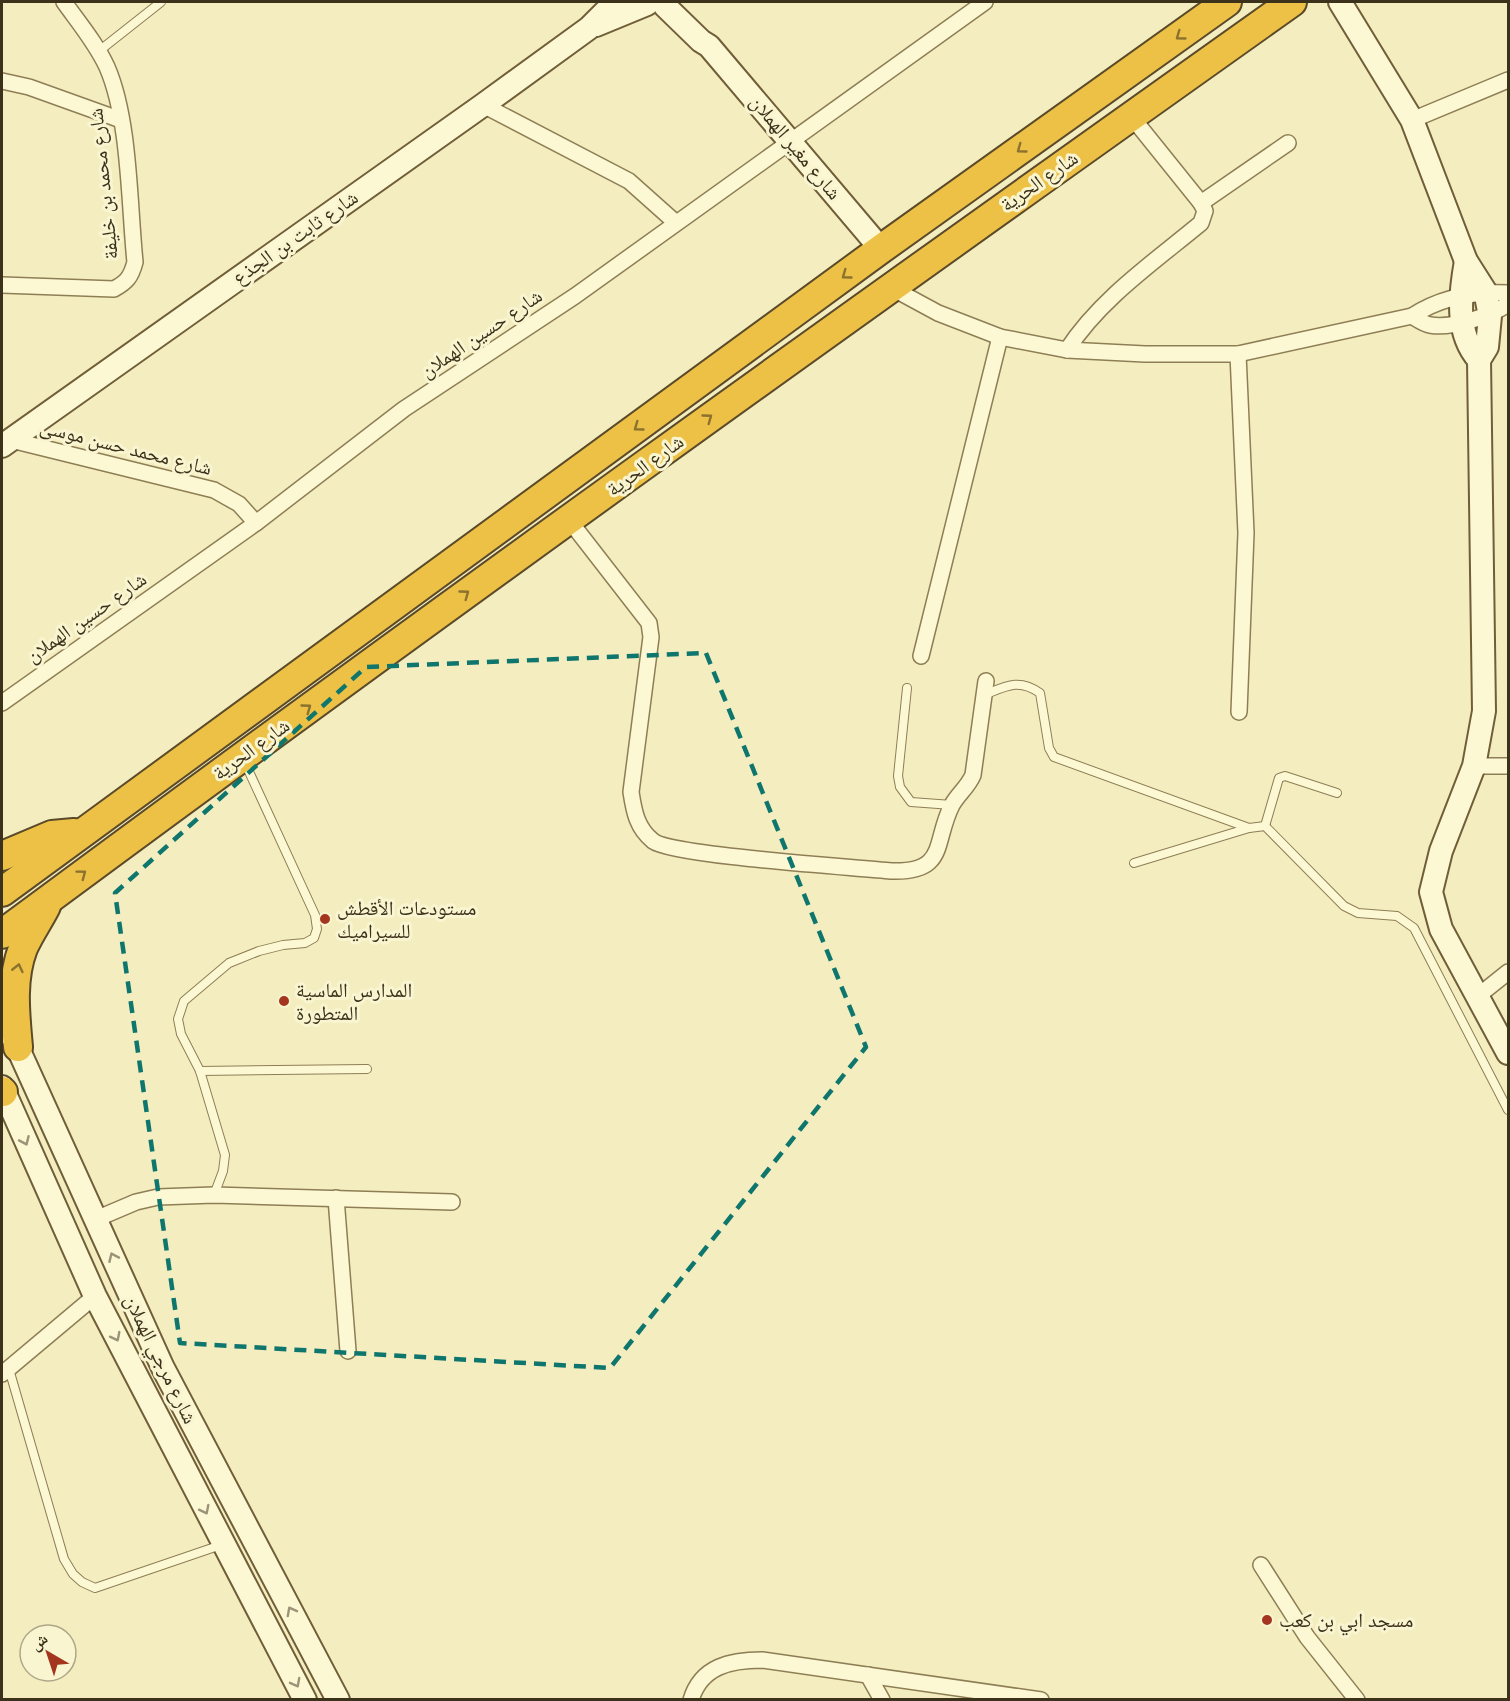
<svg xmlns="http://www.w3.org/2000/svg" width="1510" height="1701" font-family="'Times New Roman','Noto Naskh Arabic',serif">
<rect width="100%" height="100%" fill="#f3edbf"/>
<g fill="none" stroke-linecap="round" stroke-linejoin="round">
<g stroke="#8e7e55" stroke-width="10">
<g id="lane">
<path d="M99,51L161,2"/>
<path d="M907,688L898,776L900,787L911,802L952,805"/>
<path d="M984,695C1006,686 1019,678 1040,693L1049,748L1054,757L1249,828"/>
<path d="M1265,826L1279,778L1285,776L1337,793"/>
<path d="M1134,863L1249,828L1265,826L1344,906L1358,913L1397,916L1414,928L1508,1110"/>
<path d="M200,1071L367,1069"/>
<path d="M214,1195L223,1171L225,1155L200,1071L181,1034L178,1019L184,1001L229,963L259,951L283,945L305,943L314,938L317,929L315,915L245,763"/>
<path d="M9,1369L64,1559L73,1574L82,1582L95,1588L221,1545"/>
</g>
</g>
<g stroke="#8e7e55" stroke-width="18">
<g id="street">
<path d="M2,81L29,87L121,120"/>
<path d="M483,105L629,181L675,222"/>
<path d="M1131,116L1201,203L1288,143"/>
<path d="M1412,120L1508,80"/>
<path d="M2,285L114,289C127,282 131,277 135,262C129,204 130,120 107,67C96,43 79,23 64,2"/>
<path d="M890,287L938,313L1000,337L1067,350L1145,354H1238L1412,316C1441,297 1474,291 1508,293"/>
<path d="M1412,316C1417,319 1424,324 1430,325C1452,329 1490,316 1508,304"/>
<path d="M1067,350C1100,299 1154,262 1201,223L1205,211L1201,203"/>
<path d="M1238,354L1246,533L1239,712"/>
<path d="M11,440L214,490L239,504L256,523"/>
<path d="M569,520L649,623L651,637L631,792C634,812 637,828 653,841C673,856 854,867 891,871C948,873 933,842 952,805C958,794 968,787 973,775L986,681"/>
<path d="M921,656L1000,337"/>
<path d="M2,703L256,523L404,409L575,296L985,2"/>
<path d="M1474,766H1508"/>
<path d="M1478,996L1508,972"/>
<path d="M336,1198L348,1351"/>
<path d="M96,1219L136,1202L158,1197L214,1195L452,1202"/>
<path d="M2,1374L95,1296"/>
<path d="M1261,1565L1307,1637L1357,1700"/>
<path d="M868,1675L882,1700"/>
<path d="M691,1700C701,1666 731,1660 762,1660L1041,1700"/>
</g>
</g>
<g stroke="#705e38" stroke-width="26">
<g id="secondary">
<path d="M1340,2L1412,120L1466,261L1485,291L1490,316L1487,347L1479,360L1484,711L1474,766L1441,851L1431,892L1441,929L1508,1053"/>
<path d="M665,6L701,41L709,46L881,249"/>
<path d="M596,25L647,4"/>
<path d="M1466,261C1460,295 1455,333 1479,360"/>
<path d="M2,446L483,105L589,28L615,2"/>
<path d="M11,1033L163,1368L338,1700"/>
<path d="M2,1087L95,1296L305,1700"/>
</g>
</g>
<g stroke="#5b4a2a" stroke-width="32">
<g id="highway">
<path d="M2,856L52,835L74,833"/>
<path d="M2,892L881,249L1227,2"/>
<path d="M2,934C428,618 860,309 1292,2"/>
<path d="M18,1047C15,1014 11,979 23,948C29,934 39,920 46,906"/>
<path d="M2,1091L3,1092"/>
</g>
</g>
<use href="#lane" stroke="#fdf8d4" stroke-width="8"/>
<use href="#street" stroke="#fdf8d4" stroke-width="15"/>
<use href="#secondary" stroke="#fdf8d4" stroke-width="22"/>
<use href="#highway" stroke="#edc146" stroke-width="28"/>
</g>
<defs><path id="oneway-chevron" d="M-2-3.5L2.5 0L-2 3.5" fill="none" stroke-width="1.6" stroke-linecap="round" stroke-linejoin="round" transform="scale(1.5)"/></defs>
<g stroke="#8c722e">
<use href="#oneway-chevron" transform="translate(1180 36) rotate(144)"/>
<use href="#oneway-chevron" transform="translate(1021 149) rotate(144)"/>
<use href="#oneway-chevron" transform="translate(846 275) rotate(144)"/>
<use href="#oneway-chevron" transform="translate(708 418) rotate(-36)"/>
<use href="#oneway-chevron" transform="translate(638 427) rotate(144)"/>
<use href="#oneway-chevron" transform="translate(465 594) rotate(-36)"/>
<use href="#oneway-chevron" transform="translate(307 708) rotate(-36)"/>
<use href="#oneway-chevron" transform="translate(82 874) rotate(-37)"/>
<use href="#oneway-chevron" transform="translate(18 968) rotate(-77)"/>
</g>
<g stroke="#9c9478">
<use href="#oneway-chevron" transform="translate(25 1141) rotate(66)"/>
<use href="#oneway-chevron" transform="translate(113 1257) rotate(-114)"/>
<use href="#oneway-chevron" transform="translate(116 1337) rotate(63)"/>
<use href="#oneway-chevron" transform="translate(205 1510) rotate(63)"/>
<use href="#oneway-chevron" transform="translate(291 1611) rotate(-118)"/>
<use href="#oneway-chevron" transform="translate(296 1683) rotate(62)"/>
</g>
<path fill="none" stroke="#0f766e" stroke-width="4.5" stroke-dasharray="12 8" stroke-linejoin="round" d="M706,653L866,1047L610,1368L180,1343L115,893L366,667Z"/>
<g fill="#a4351e" stroke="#f9f5d0" stroke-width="2">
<circle cx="325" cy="919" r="6"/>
<circle cx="284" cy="1001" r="6"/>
<circle cx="1267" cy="1620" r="6"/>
</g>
<g text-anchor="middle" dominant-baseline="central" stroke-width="6" stroke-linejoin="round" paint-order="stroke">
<g font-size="20" fill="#3c311b" stroke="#f9f5d0">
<text transform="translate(796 147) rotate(50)">شارع مغير الهملان</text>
<text transform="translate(1039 181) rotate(-35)">شارع الحرية</text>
<text transform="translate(103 184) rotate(-96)">شارع محمد بن خليفة</text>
<text transform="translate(295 237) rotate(-35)">شارع ثابت بن الجذع</text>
<text transform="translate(481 333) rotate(-34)">شارع حسين الهملان</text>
<text transform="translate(126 447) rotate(14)">شارع محمد حسن موسى</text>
<text transform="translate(645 465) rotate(-36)">شارع الحرية</text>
<text transform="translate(86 617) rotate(-35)">شارع حسين الهملان</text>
<text transform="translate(251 749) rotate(-36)">شارع الحرية</text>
<text transform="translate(161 1359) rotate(64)">شارع مرجي الهملان</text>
</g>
<g font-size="20" fill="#3c311b" stroke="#f9f5d0" text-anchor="start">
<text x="337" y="908">مستودعات الأقطش<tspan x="337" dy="23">للسيراميك</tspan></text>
<text x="296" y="990">المدارس الماسية<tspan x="296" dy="23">المتطورة</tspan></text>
<text x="1279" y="1620">مسجد ابي بن كعب</text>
</g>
</g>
<rect width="1510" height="1701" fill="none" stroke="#3c311b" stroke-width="6"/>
<g transform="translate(48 1653) rotate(321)"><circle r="28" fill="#f9f5d0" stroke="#ada788" stroke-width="1.5"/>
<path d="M0-4.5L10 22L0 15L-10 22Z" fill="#a4351e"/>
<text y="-9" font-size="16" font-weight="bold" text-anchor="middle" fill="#3c311b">ش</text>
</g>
</svg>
